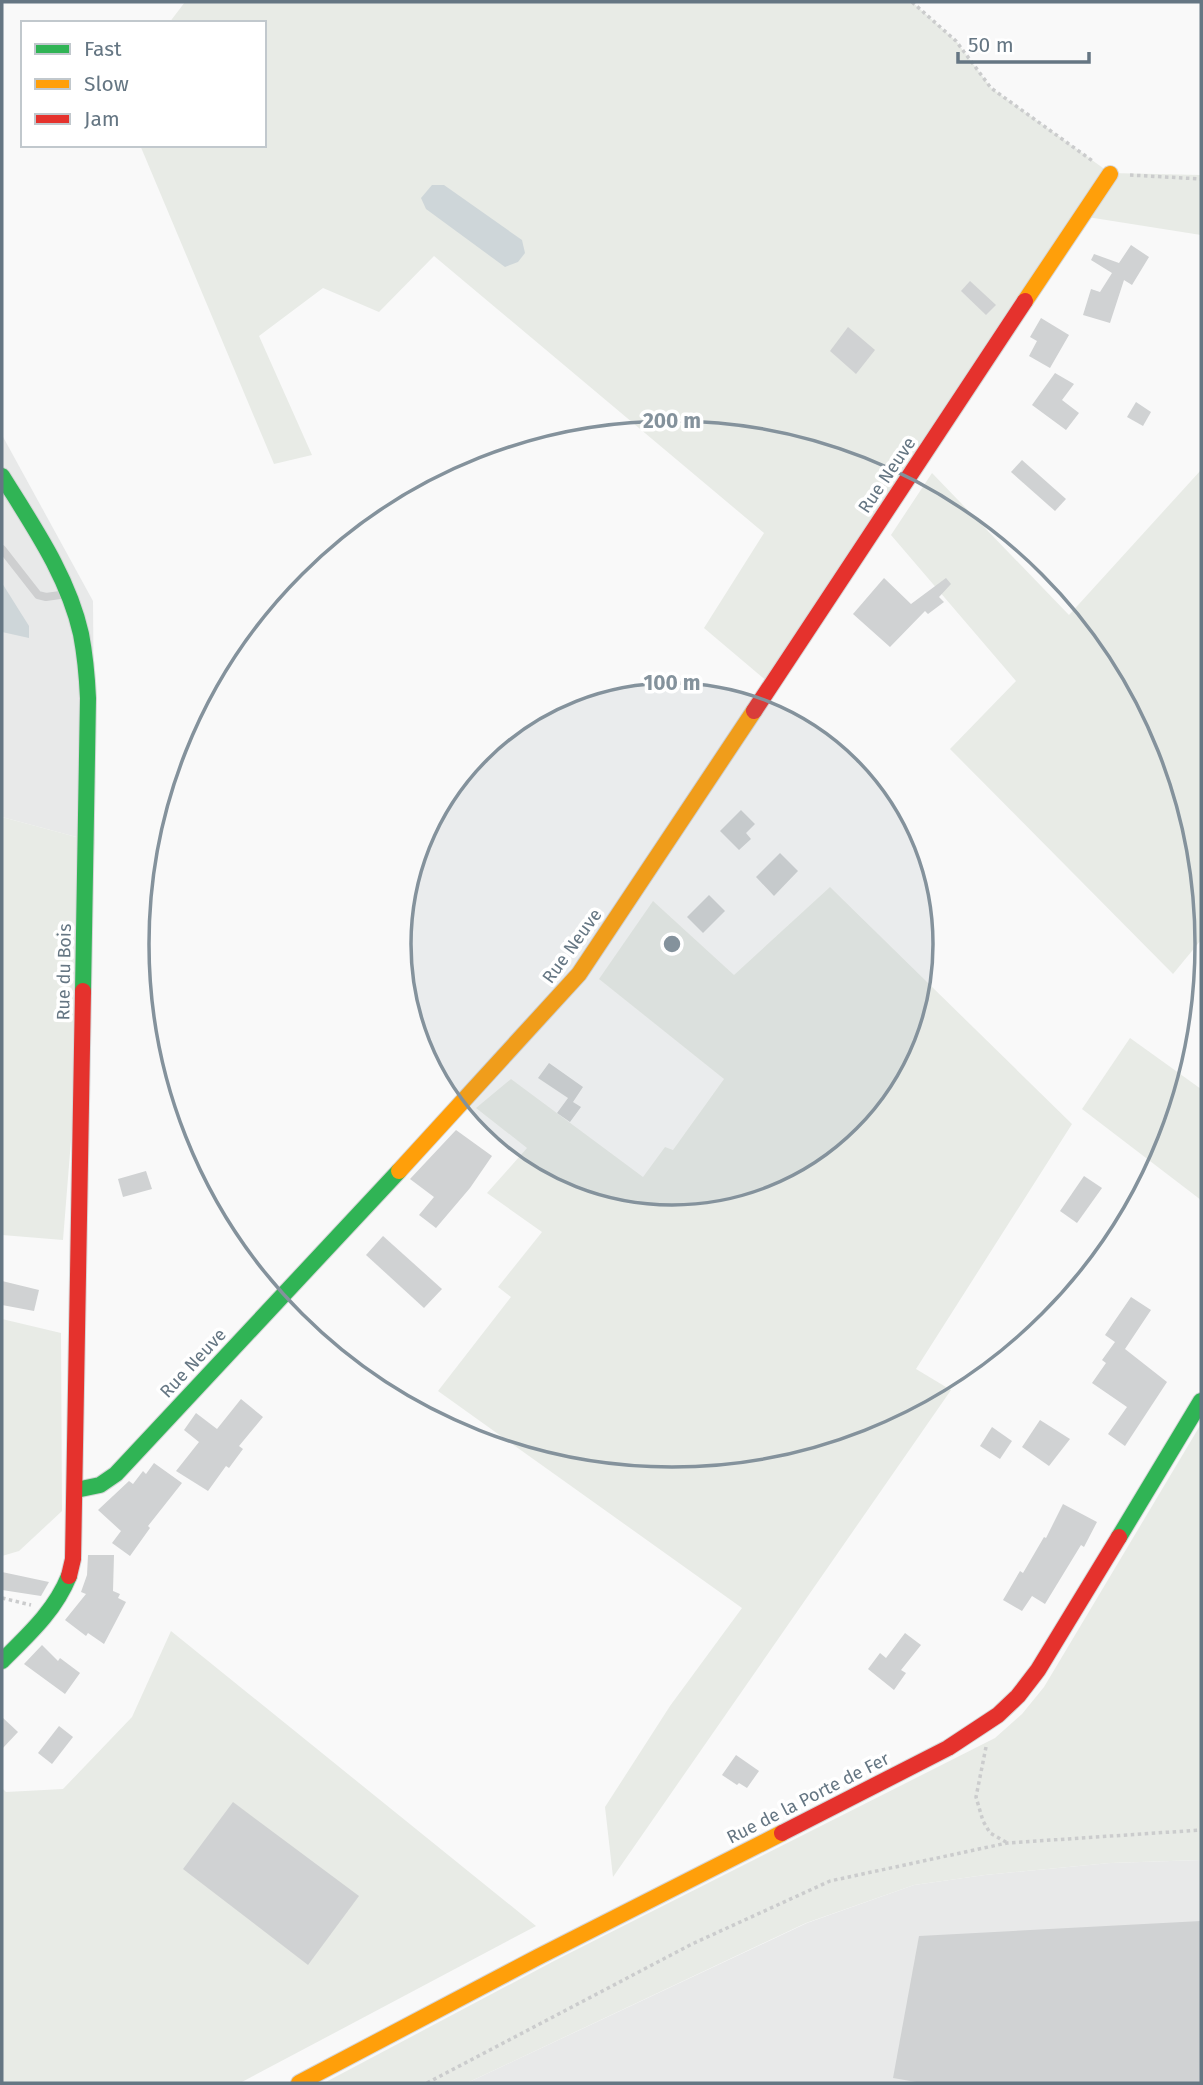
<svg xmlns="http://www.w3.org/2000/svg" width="1203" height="2085" font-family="'Fira Sans',sans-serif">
<rect width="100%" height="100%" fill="#f9f9f9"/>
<g fill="#e8e9e9">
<path d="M2,435L93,601L95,842L2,817Z"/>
<path d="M1201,1860V2083H467L807,1923L914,1885L985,1875L1110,1863Z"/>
</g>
<g fill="#e8ebe6">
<path d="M185,2H912L956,41L991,88L1110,173L1201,175V235L1081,216L768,682L704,628L764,533L434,256L379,312L323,288L259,336L312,455L274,464L140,145H264V23H169Z"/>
<path d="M1201,470V940L1173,974L950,749L1016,681L891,535L932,473L1069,615Z"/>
<path d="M2,817L95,842L63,1240L2,1235Z"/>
<path d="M830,887L1072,1124L916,1369L951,1390L613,1877L605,1807L670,1706L742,1608L438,1391L511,1297L498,1287L542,1232L487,1193L527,1148L476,1108L511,1079L643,1177L665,1147L673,1150L724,1079L599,979L653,901L734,975Z"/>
<path d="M1130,1038L1201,1089V1200L1082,1109Z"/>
<path d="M2,1319L61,1333L62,1511L19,1551L2,1556Z"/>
<path d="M1201,1424V1860L1110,1863L985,1875L914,1885L806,1923L467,2083H324L554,1961L995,1738L1022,1714L1044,1687Z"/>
<path d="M171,1631L536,1926L240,2083H2V1788L6,1792L63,1789L132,1717Z"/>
</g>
<g fill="#ced6d9">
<path d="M432,185H444L522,240L525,253L518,262L505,267L426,209L421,198Z"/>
<path d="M2,583L29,626V638L2,632Z"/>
</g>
<g fill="#d0d2d3">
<path d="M1131,245L1149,257L1132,285L1124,280L1110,323L1083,315L1091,289L1100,292L1112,273L1091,260L1094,254L1119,263Z"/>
<path d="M970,281L996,305L986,315L961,291Z"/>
<path d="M1041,318L1069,335L1050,368L1029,356L1037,341L1030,337Z"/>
<path d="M848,327L875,350L856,374L830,351Z"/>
<path d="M1055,373L1074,384L1062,400L1079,413L1066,430L1032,405Z"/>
<path d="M1136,402L1151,412L1143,426L1127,417Z"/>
<path d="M1022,460L1066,499L1055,511L1011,472Z"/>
<path d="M884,578L911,604L946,578L951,584L939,597L944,602L928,614L925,611L890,647L853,614Z"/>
<path d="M741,810L755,824L746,833L751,839L739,850L720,831Z"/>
<path d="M780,853L798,871L774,896L756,877Z"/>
<path d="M709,895L725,911L703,933L687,917Z"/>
<path d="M549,1063L583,1087L573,1102L581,1107L570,1122L557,1113L568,1098L538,1078Z"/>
<path d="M456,1130L492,1156L470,1188L436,1228L419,1215L434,1197L410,1179Z"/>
<path d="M146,1171L152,1189L123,1197L118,1179Z"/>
<path d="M1084,1176L1102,1188L1077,1223L1060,1211Z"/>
<path d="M383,1236L442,1289L424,1308L366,1255Z"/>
<path d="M2,1281L39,1290L34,1311L2,1305Z"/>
<path d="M1131,1297L1151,1310L1125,1349L1167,1382L1125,1446L1108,1434L1127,1407L1092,1383L1106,1363L1102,1360L1115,1342L1105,1335Z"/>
<path d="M241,1399L263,1417L239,1446L243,1449L229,1468L226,1466L208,1491L176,1471L199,1442L184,1430L196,1413L217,1429Z"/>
<path d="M1040,1420L1070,1439L1049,1466L1022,1447Z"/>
<path d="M992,1427L1012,1441L1000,1459L980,1446Z"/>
<path d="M154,1463L182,1483L148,1526L150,1528L130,1556L112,1543L121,1531L98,1510L129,1481L133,1484L143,1471L146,1474Z"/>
<path d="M1063,1504L1097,1522L1084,1547L1081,1545L1045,1604L1032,1596L1022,1611L1003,1600L1020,1571L1023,1573L1044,1537L1046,1538Z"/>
<path d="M88,1555H114L113,1591L120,1594L118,1598L126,1602L104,1644L88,1633L86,1636L65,1620L86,1594L81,1592L87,1575Z"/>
<path d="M2,1572L49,1582L41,1596L2,1590Z"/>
<path d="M905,1633L921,1645L901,1670L906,1673L894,1690L868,1669L880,1653L886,1658Z"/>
<path d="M42,1645L58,1661L60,1658L80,1673L65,1694L24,1664Z"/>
<path d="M2,1717L18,1732L2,1749Z"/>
<path d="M59,1726L73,1737L52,1764L38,1753Z"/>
<path d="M736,1755L759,1771L747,1788L739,1783L737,1785L722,1775Z"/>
<path d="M233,1802L359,1896L308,1965L183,1869Z"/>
<path d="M1201,1921V2083H922L893,2078L919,1936Z"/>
</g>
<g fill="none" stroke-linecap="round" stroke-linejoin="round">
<g stroke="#d5d6d7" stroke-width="18">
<g id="fast">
<path d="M2,476C33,526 68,576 81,634C85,655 87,676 88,698L83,991"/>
<path d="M76,1490L100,1485L116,1474L399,1171"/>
<path d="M1119,1537L1201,1401"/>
<path d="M2,1661C28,1635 55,1611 69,1576"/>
</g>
</g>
<g stroke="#d5d6d7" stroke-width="18">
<g id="slow">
<path d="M1025,301L1110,174"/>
<path d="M399,1171L579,974L754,711"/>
<path d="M299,2083L538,1957L782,1833"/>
</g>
</g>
<g stroke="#d5d6d7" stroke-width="18">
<g id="jam">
<path d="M754,711L1025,301"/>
<path d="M69,1576L73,1559L83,991"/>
<path d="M782,1833L948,1748L998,1715L1018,1696L1038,1670L1119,1537"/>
</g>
</g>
<g stroke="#cbcccd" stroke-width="3.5" stroke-dasharray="3.5 3.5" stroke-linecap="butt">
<path d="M912,2L956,41L991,88L1094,162"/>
<path d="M1130,175L1201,179"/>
<path d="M2,1598L31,1605"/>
<path d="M986,1747L976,1797L983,1821L990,1833L1006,1842"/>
<path d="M427,2083L692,1944L830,1881L1007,1843L1201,1830"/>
</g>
<path stroke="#cecfd0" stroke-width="8" d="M2,549L38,595L46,597L67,594"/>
<use href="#fast" stroke="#30b455" stroke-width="16"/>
<use href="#slow" stroke="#ff9f0a" stroke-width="16"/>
<use href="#jam" stroke="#e5322d" stroke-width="16"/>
</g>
<circle cx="672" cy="944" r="261" fill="#84929c" fill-opacity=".12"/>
<g fill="none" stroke="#84929c" stroke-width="3.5">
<circle cx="672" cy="944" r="261"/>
<circle cx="672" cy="944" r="523"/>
</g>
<g text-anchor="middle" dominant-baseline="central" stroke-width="7" stroke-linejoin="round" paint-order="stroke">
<g font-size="18" fill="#657683" stroke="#fff">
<text transform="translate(887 475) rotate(-56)">Rue Neuve</text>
<text transform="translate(572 946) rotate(-54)">Rue Neuve</text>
<text transform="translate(64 972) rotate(-89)">Rue du Bois</text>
<text transform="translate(193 1363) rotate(-47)">Rue Neuve</text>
<text transform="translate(808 1798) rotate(-27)">Rue de la Porte de Fer</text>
</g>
</g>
<circle cx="672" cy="944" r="10" fill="#84929c" stroke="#fff" stroke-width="3.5"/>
<g font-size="21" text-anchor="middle" font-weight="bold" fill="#84929c" stroke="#fff" stroke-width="7" stroke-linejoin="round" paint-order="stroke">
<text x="672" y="428">200 m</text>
<text x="672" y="690">100 m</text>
</g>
<rect width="1203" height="2085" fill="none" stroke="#657683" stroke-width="7"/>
<rect x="21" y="21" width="245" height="126" fill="#ffffff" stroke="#c1c8cd" stroke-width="2"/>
<rect x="35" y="44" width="35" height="10" fill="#30b455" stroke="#c1c8cd" stroke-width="2"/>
<text x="84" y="56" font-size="21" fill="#657683">Fast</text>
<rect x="35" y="79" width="35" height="10" fill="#ff9f0a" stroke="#c1c8cd" stroke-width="2"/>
<text x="84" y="91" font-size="21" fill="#657683">Slow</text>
<rect x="35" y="114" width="35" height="10" fill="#e5322d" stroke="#c1c8cd" stroke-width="2"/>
<text x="84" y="126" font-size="21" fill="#657683">Jam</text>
<path d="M958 52v10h131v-10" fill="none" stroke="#657683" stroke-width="3.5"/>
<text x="968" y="52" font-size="21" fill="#657683" stroke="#ffffff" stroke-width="5" paint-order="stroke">50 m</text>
</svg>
